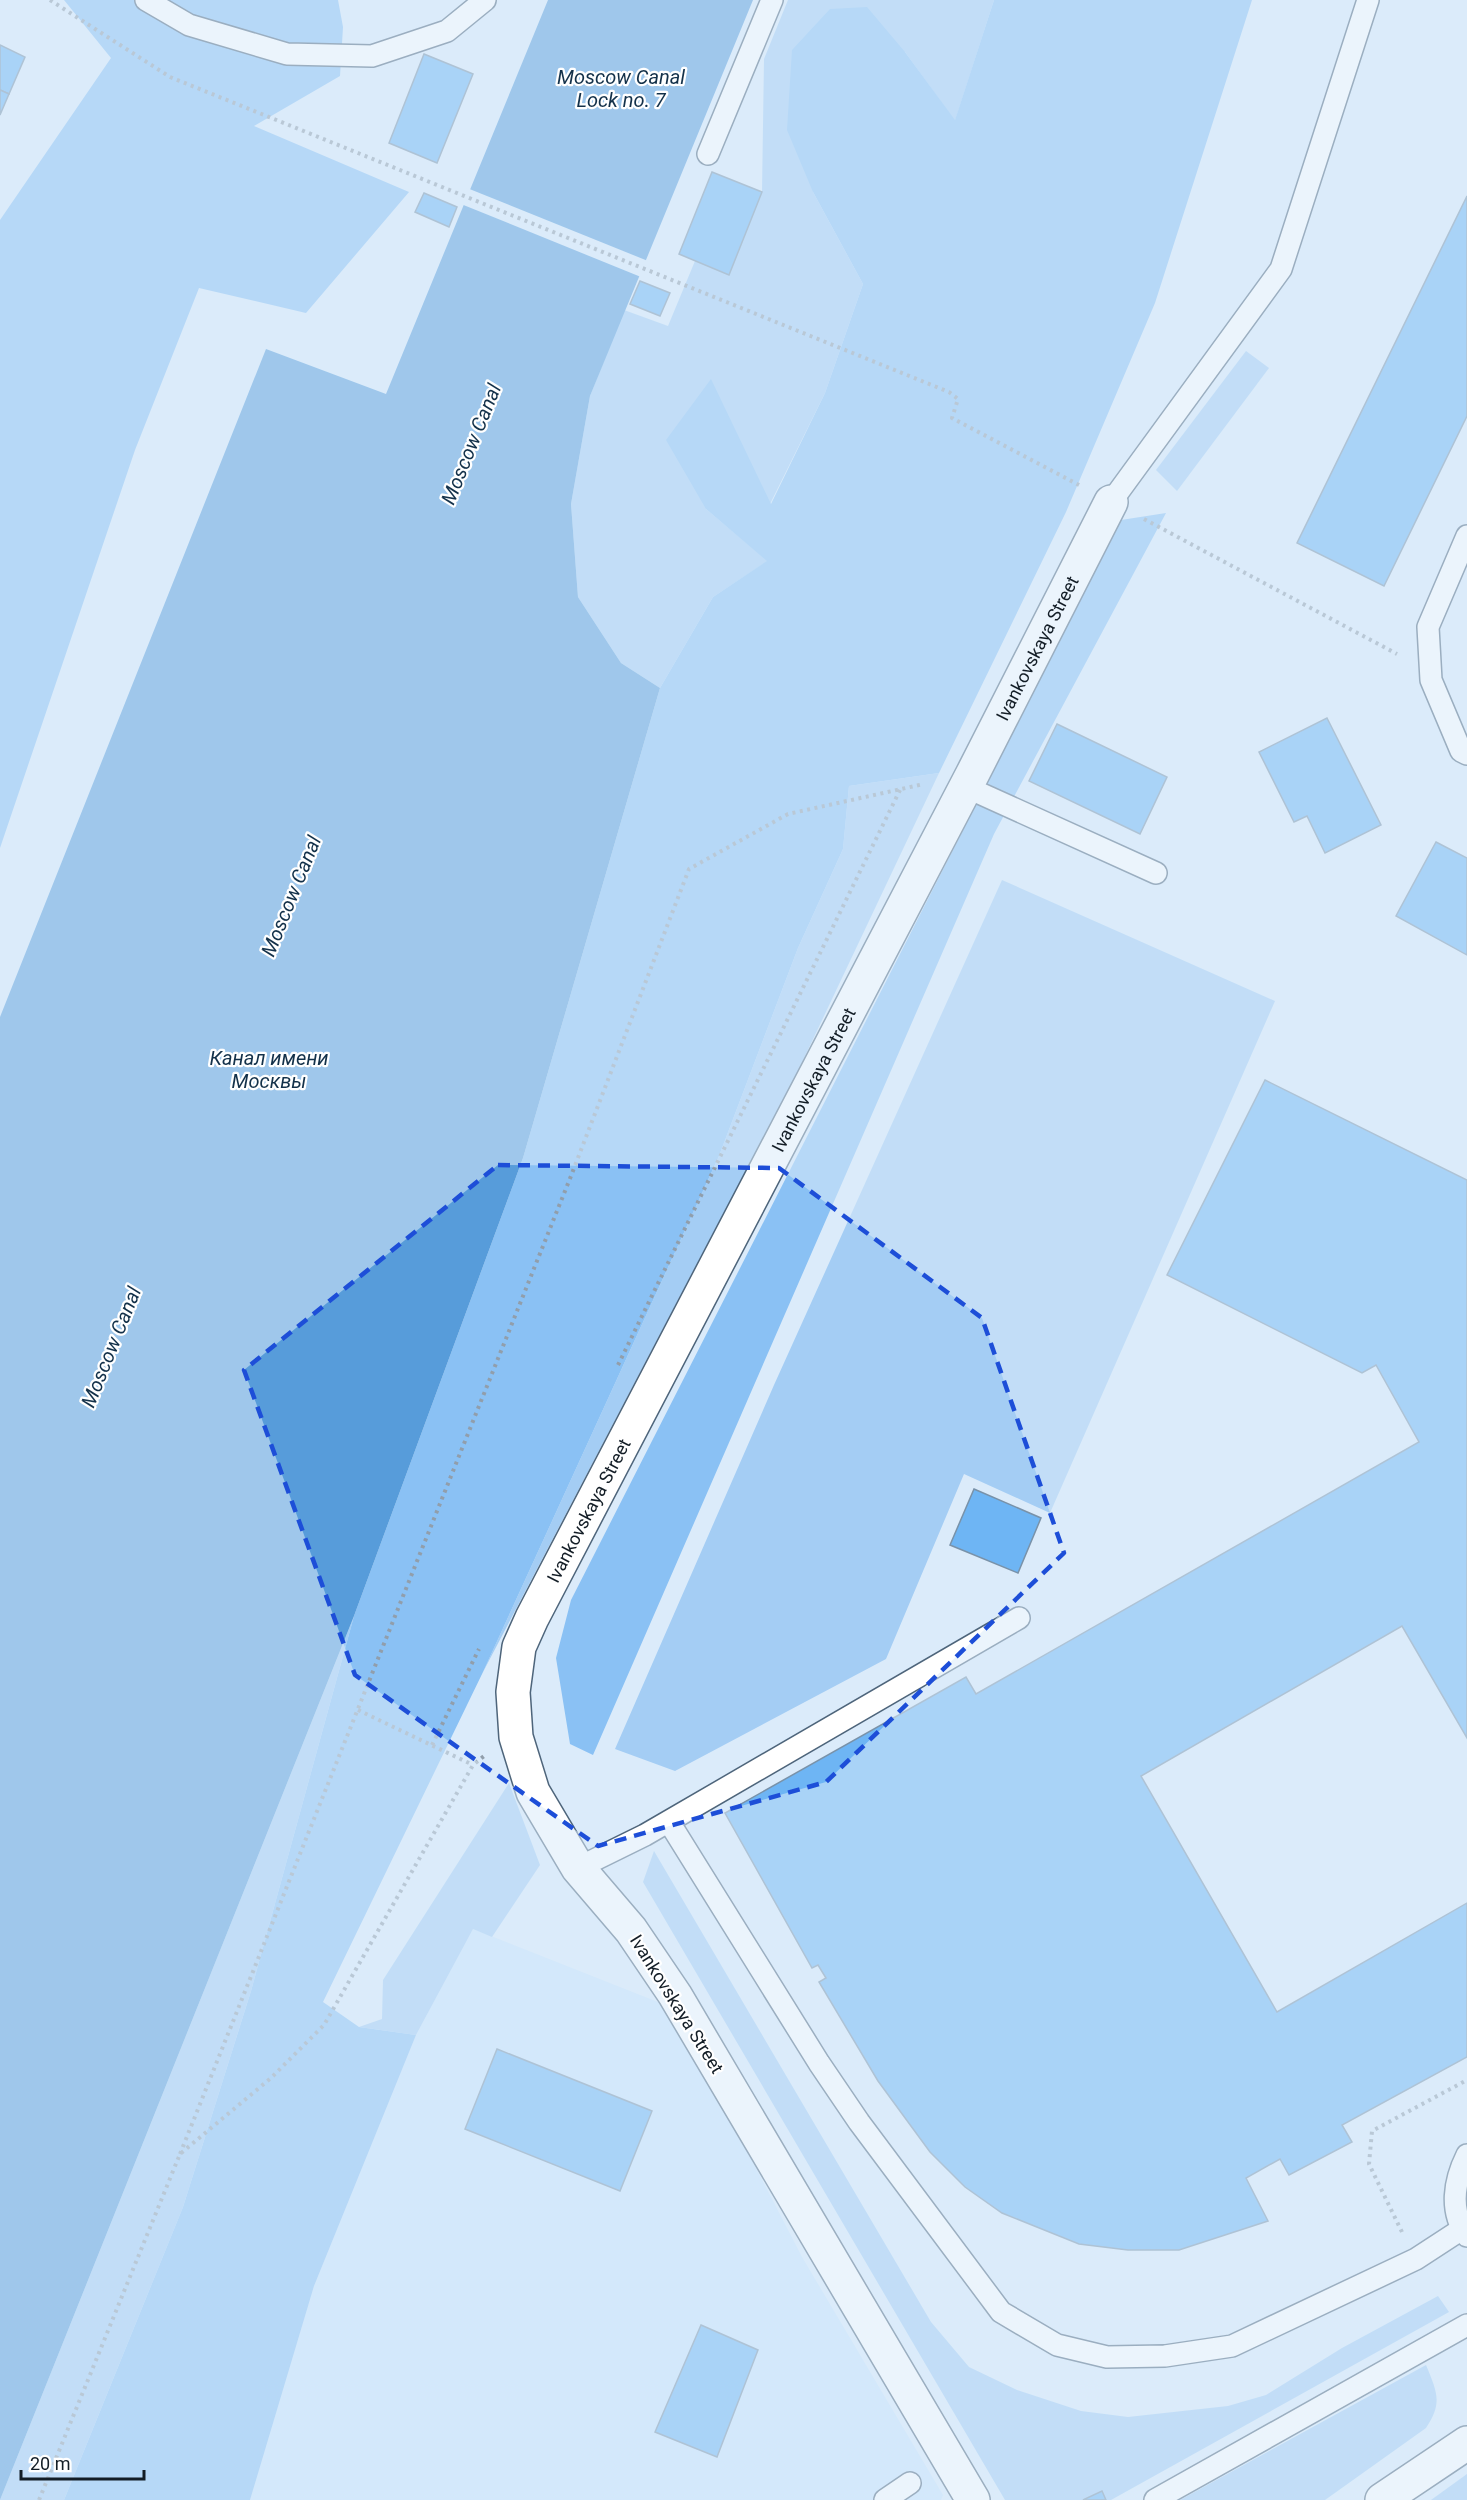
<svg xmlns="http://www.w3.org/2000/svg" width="1467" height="2500" font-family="Roboto,sans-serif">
<rect width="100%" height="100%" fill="#dbebfa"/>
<path fill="#cae4fc" d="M473,1929L673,2008L802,2257L943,2495L941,2500H250L314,2286L416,2035Z"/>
<g fill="#a4cdf4">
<path d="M788,0H994L955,121L905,52L813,192L863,284L825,393L770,504L706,509L768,561L713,597L660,688L621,663L578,597L571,504L590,396L624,310L668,326L695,261L729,274L762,192L764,59Z"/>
<path d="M1246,351L1269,368L1177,491L1156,470Z"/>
<path d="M939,773L797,1073L483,1672L719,1156L798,948L843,849L849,786Z"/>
<path d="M1002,880L1275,1001L1050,1513L964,1474L886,1659L675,1771L615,1749L774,1385Z"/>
<path d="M354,1616L251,1991L183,2207L64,2500H0Z"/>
<path d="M509,1783L540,1865L492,1937L473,1929L416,2035L359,2027L382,2019L383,1980Z"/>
<path d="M654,1851L931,2322L969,2367L1017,2390L1081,2411L1128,2417L1228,2406L1266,2395L1342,2348L1438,2296L1449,2312L1111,2500H1106L1102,2491L1083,2500H1005L643,1882Z"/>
<path d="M1426,2365C1437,2392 1443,2403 1426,2428L1325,2500H1180Z"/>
<path d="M1467,2474V2500H1431Z"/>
</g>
<g fill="#8ac1f4">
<path d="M64,0H338L343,27L340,76L254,126L409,192L306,313L199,288L135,450L0,848V220L111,58Z"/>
<path d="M994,0H1252L1155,303L1066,512L939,773L849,786L843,849L798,948L719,1156L483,1672L323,2002L359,2027L416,2035L314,2286L250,2500H64L183,2207L251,1991L354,1616L523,1158L660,688L713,597L767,561L706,509L666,440L711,379L771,504L825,393L863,284L813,192L787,130L792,50L830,9L867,7L905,52L955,120Z"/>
<path d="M1166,513L994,834L593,1755L570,1744L556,1658L571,1600L1121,520Z"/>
</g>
<path fill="#579cda" d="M548,0H753L590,396L571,504L578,597L621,663L660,688L523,1158L354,1616L0,2500V1017L266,349L386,394Z"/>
<path fill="#dbebfa" d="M467,188L648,261L641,277L461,204Z"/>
<g fill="#6eb5f4" stroke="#7992a9" stroke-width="1.5">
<path d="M0,45L25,57L9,94L0,90Z"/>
<path d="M424,54L473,74L437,163L389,143Z"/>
<path d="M0,90L9,94L0,115Z"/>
<path d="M712,172L762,192L729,275L679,254Z"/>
<path d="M424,193L457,207L449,227L415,212Z"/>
<path d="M1467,196V416L1384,586L1297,543Z"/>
<path d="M640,281L670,293L660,316L630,304Z"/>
<path d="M1327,718L1381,825L1325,853L1307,816L1294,822L1259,752Z"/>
<path d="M1057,724L1167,777L1140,834L1029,781Z"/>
<path d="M1436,842L1467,858V955L1396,916Z"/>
<path d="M1265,1080L1467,1180V1738L1402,1626L1141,1776L1277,2012L1467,1903V2057L1342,2125L1352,2142L1289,2175L1280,2159L1246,2178L1268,2221L1179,2250H1128L1079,2244L1002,2213L965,2187L930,2152L878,2081L819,1982L826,1978L818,1965L812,1968L725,1813L966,1677L976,1694L1419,1442L1376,1365L1362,1373L1167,1275Z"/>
<path d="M974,1489L1041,1518L1018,1573L950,1545Z"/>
<path d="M497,2049L652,2111L620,2191L465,2129Z"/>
<path d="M701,2325L758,2350L717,2457L655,2432Z"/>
<path d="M1102,2491L1106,2500H1083Z"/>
</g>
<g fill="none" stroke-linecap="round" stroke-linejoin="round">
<g stroke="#4e657b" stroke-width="24">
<g id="service">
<path d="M146,0L189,25L287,54L372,56L447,31L485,0"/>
<path d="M708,154L772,0"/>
<path d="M1111,502L1281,269L1368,0"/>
<path d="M1467,536L1428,627L1431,680L1461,751L1467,754"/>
<path d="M966,787L1156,873"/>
<path d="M669,1822L819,2063L859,2122L1001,2312L1057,2345L1107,2357L1165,2356L1232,2346L1416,2259L1462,2229"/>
<path d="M578,1868L645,1835L1019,1618"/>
<path d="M1467,2155C1454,2181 1449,2211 1467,2236"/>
<path d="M885,2500L910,2483"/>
<path d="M1155,2500L1467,2325"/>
</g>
</g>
<g stroke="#4e657b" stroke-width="36">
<g id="minor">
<path id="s1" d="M973,2500L675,1995L631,1930L578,1868L533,1792L516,1737L513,1692L519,1647L532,1618L972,775L1111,502"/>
<path d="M1382,2500L1467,2443"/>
</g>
</g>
<g stroke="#919eab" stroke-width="4" stroke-dasharray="3 4.5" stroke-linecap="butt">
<path d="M50,0L170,77L949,392L958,399L952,418L1079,485"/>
<path d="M1144,519L1397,654"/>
<path d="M618,1365L900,790"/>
<path d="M358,1710L473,1765"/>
<path d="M432,1745L479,1649"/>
<path d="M180,2154L571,1176L689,869L788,814L924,784"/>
<path d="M1402,2232L1369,2164L1372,2131L1467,2080"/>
<path d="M39,2500L180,2154L271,2078L324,2025L473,1765L484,1756"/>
</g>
<use href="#service" stroke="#fff" stroke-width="21"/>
<use href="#minor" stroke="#fff" stroke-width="33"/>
</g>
<path d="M0 0H1467V2500H0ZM498,1165L779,1168L982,1318L1064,1553L826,1782L598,1846L355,1675L244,1370Z" fill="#dbebfa" fill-opacity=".55" fill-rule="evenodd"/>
<path fill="none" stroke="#1d4ed8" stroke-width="4.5" stroke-dasharray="12 8" stroke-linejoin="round" d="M498,1165L779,1168L982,1318L1064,1553L826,1782L598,1846L355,1675L244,1370Z"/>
<g text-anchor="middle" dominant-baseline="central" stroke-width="4.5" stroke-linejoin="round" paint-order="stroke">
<g font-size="18" fill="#131d26" stroke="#fff">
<text stroke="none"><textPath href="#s1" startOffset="2108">Ivankovskaya Street</textPath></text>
<text stroke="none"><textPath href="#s1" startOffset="1622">Ivankovskaya Street</textPath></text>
<text stroke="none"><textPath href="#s1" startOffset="1136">Ivankovskaya Street</textPath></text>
<text transform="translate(677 2004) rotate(58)">Ivankovskaya Street</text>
</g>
<g font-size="20" font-style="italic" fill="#13314a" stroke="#fff">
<text x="621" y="77">Moscow Canal<tspan x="621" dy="23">Lock no. 7</tspan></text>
<text transform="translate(471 444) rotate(-68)">Moscow Canal</text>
<text transform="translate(291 896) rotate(-68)">Moscow Canal</text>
<text x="269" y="1058">Канал имени<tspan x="269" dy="23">Москвы</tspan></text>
<text transform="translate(111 1347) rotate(-68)">Moscow Canal</text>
</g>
</g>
<path d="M21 2470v9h123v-9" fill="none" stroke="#131d26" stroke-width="3"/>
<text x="30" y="2470" font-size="18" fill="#131d26" stroke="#ffffff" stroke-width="4.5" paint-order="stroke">20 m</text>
</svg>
